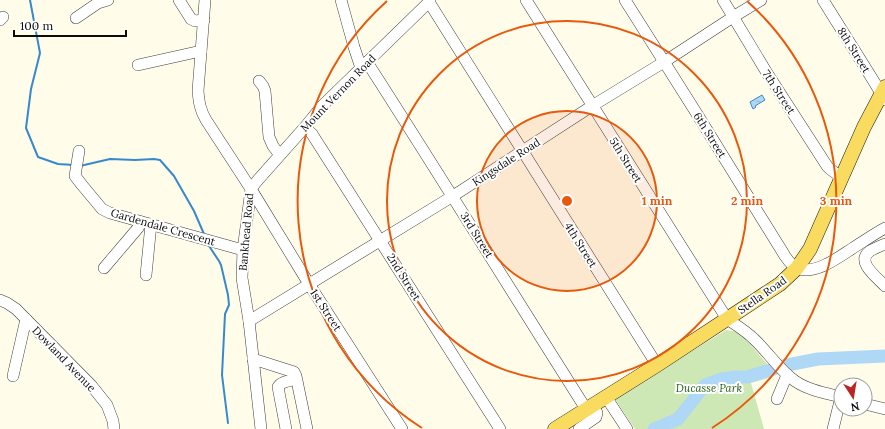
<svg xmlns="http://www.w3.org/2000/svg" width="885" height="429" font-family="Lora,serif">
<defs>
<pattern id="water-ripples" width="26" height="14" patternUnits="userSpaceOnUse"><rect width="26" height="14" fill="#afd8f6"/><path d="M2 4q2-2 4 0t4 0M15 11q2-2 4 0t4 0" fill="none" stroke="#95b8d2"/></pattern>
</defs>
<rect width="100%" height="100%" fill="#fffcea"/>
<path fill="#cde8b4" d="M726,330L738,332L745,338L772,370V377L751,383L764,429H635L615,399Z"/>
<path fill="url(#water-ripples)" stroke="#3689cd" d="M762,95L765,100L755,106L756,107L753,109L750,102Z"/>
<g fill="none" stroke-linecap="round" stroke-linejoin="round">
<g stroke="#3689cd" stroke-width="2">
<path d="M30,0L40,53L31,89L26,128L38,157L58,164L74,165"/>
<path d="M80,166L110,159L135,160L154,159L160,160L174,176L194,211L204,234"/>
<path d="M209,246L219,261L221,265L228,295L229,305L225,314L222,375L228,423"/>
</g>
<path stroke="#afd8f6" stroke-width="13" d="M654,429L678,419L705,385L721,379L736,377H747L787,365L818,359L885,356"/>
<g stroke="#3e3e3e" stroke-width="12">
<g id="minor">
<path d="M179,0L191,19L195,21L204,20"/>
<path d="M205,0L198,91C199,102 200,110 206,120L251,189L243,250L242,278L249,321L261,429"/>
<path d="M341,0L354,47L361,68"/>
<path d="M526,0L727,319C736,325 746,331 754,339C768,352 779,370 795,381C808,390 825,393 841,397"/>
<path d="M625,0L697,114L785,256C789,262 793,267 799,269C817,274 839,257 853,248C864,241 874,234 885,228"/>
<path d="M723,0L767,73L827,166L830,169L842,178"/>
<path d="M823,0L873,80L885,100"/>
<path d="M429,2L657,365"/>
<path d="M76,18L98,3L108,0"/>
<path d="M0,20L3,17"/>
<path d="M367,62C441,177 513,294 586,409"/>
<path d="M138,65L201,51"/>
<path d="M259,81L263,86L265,91L269,137L273,146L279,154"/>
<path d="M305,127L312,134L500,429"/>
<path d="M79,151L75,176L82,185L102,209L110,213L243,250"/>
<path d="M885,244C880,246 875,248 870,251C855,262 877,277 885,286"/>
<path d="M104,268L138,228L141,222"/>
<path d="M146,275L151,224"/>
<path d="M0,300L7,303L16,309L91,385L107,405L113,421L114,429"/>
<path d="M249,321L453,196L592,106L664,62L733,17L761,0"/>
<path d="M253,359L294,372L296,376L307,429"/>
<path d="M13,376L26,319"/>
<path d="M606,397L627,429"/>
<path d="M777,399L787,375"/>
<path d="M865,404L885,409"/>
<path d="M286,429L278,387C281,381 290,381 296,379"/>
<path d="M402,429L309,284L251,189L257,181L305,127L322,106L429,2L430,0"/>
<path d="M579,429L596,417L597,413L593,405"/>
<path d="M833,429L841,397"/>
</g>
</g>
<g stroke="#1c1c1c" stroke-width="15">
<path id="major" d="M555,429L657,365L727,319L780,284L797,268L810,249L864,127L885,87"/>
</g>
<use href="#minor" stroke="#fff" stroke-width="11"/>
<use href="#major" stroke="#f9db60" stroke-width="14"/>
</g>
<circle cx="567" cy="201" r="90" fill="#e8590c" fill-opacity=".12"/>
<g fill="none" stroke="#e8590c" stroke-width="2">
<circle cx="567" cy="201" r="90"/>
<circle cx="567" cy="201" r="180"/>
<path d="M422 428A269 269 0 0 1 387 1M747 1A269 269 0 0 1 712 428"/>
</g>
<g text-anchor="middle" dominant-baseline="central" stroke-width="4" stroke-linejoin="round" paint-order="stroke">
<g font-size="11" fill="#0b0b0b" stroke="#fff">
<text transform="translate(854 50) rotate(58)">8th Street</text>
<text transform="translate(779 92) rotate(57)">7th Street</text>
<text transform="translate(338 93) rotate(-46)">Mount Vernon Road</text>
<text transform="translate(710 135) rotate(58)">6th Street</text>
<text transform="translate(626 160) rotate(58)">5th Street</text>
<text transform="translate(506 162) rotate(-33)">Kingsdale Road</text>
<text transform="translate(163 227) rotate(16)">Gardendale Crescent</text>
<text transform="translate(246 232) rotate(-85)">Bankhead Road</text>
<text transform="translate(477 235) rotate(58)">3rd Street</text>
<text transform="translate(581 245) rotate(58)">4th Street</text>
<text transform="translate(404 277) rotate(58)">2nd Street</text>
<text transform="translate(762 295) rotate(-35)">Stella Road</text>
<text transform="translate(326 310) rotate(57)">1st Street</text>
<text transform="translate(64 359) rotate(46)">Dowland Avenue</text>
</g>
<g font-size="11" font-style="italic" fill="#28621c" stroke="#fff">
<text x="709" y="388">Ducasse Park</text>
</g>
</g>
<circle cx="567" cy="201" r="6" fill="#e8590c" stroke="#fff" stroke-width="2"/>
<g font-size="12" text-anchor="middle" font-weight="bold" fill="#e8590c" stroke="#fff" stroke-width="4" stroke-linejoin="round" paint-order="stroke">
<text x="657" y="205">1 min</text>
<text x="747" y="205">2 min</text>
<text x="836" y="205">3 min</text>
</g>
<g transform="translate(853 397) rotate(168)"><circle r="19" fill="#ffffff" stroke="#9d9d9d"/>
<path d="M0-3L7 15L0 10L-7 15Z" fill="#bb2424"/>
<text y="-6" font-size="11" font-weight="bold" text-anchor="middle" fill="#0b0b0b">N</text>
</g>
<path d="M14 30v6h112v-6" fill="none" stroke="#0b0b0b" stroke-width="2"/>
<text x="20" y="30" font-size="12" fill="#0b0b0b" stroke="#ffffff" stroke-width="3" paint-order="stroke">100 m</text>
</svg>
